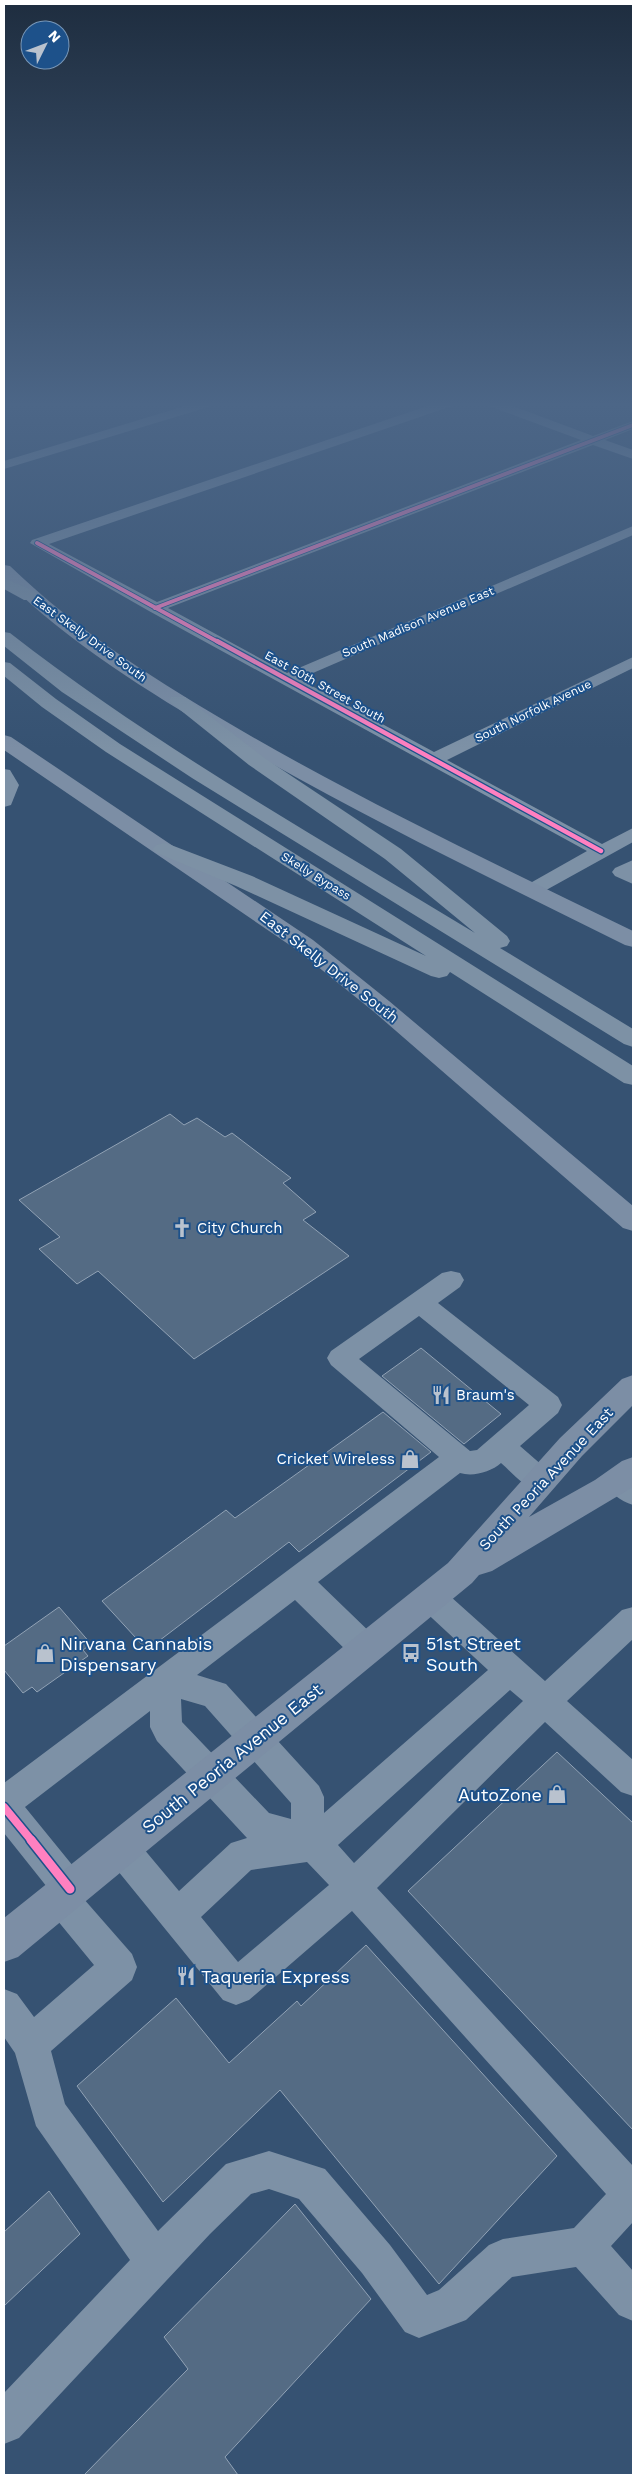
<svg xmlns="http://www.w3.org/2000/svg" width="637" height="2479" font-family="'Work Sans',sans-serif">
<rect width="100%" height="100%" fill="#365272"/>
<g fill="#546b84" stroke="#91a2b5">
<path d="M170,1114L184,1125L197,1118L225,1137L232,1133L291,1178L283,1183L316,1212L303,1220L349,1256L194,1359L98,1271L77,1284L39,1249L60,1237L19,1200Z"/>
<path d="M421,1348L501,1414L464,1444L382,1376Z"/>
<path d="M383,1412L431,1452L299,1552L289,1542L147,1650L102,1601L226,1510L235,1518Z"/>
<path d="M59,1607L91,1644L83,1650L88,1656L37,1692L32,1687L23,1693L4,1670V1646Z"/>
<path d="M557,1752L633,1823V2130L408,1891Z"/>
<path d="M366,1945L557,2156L439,2284L280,2090L163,2202L77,2086L176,1998L229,2063L297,2001L301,2006Z"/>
<path d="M49,2191L80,2234L4,2306V2232Z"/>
<path d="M295,2204L371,2299L225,2457L238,2475H84L188,2369L164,2337Z"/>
</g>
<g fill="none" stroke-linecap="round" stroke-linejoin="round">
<g fill="#7d91a6" fill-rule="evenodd">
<path d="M198,402H216L215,405L4,469V461Z"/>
<path d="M439,402H456L455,405L49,544L157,602L581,440L486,405L485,402H502L593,436L633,421V429L605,440L633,450V459L593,445L168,608L287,673L633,526V535L299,679L434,752L633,657V668L447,760L602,844L633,828V842L539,894L532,896L525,894L522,890L525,886L587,851L149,611L30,543L32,540Z"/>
<path d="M4,769L10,770L19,785L11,805L4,807Z"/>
<path d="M633,860V884L615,876L612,872L615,868Z"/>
<path d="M451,1271L460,1273L464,1280L460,1287L438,1303L558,1397L562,1405L558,1413L520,1446L551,1473L555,1481L551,1489C530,1496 516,1476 501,1463C491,1472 473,1477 460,1473L318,1582L377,1639L381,1649L377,1659L366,1663L355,1659L295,1600L197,1675L226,1684L319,1786L324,1797V1813L488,1670L419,1606L415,1597L419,1588L430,1584L441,1588L545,1681L622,1610L633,1607V1639L567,1701L633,1760V1796L621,1792L545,1722L377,1888L633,2166V2222L611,2246L633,2271V2321L619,2315L576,2267L512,2277L466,2320L419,2338L405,2332L362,2273L299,2199L269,2189L251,2194L210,2234L19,2438L4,2444V2393L130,2260L36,2126L15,2053L4,2037V1989L17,1994L34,2017L94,1965L48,1909L43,1897L47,1887L4,1833V1783L439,1457L331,1365L327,1358L331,1351L442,1273ZM419,1316L529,1405L477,1450L470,1451L359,1359ZM510,1690L523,1701L354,1863L338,1845ZM181,1699L205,1706L291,1803V1819L269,1813L182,1722ZM150,1711V1727L157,1741L247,1838L231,1843L179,1891L133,1836L121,1831L109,1836L104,1848L109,1860L223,2000L236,2005L249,2000L352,1911L606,2194L574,2228L503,2239L489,2245L439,2290L427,2295L390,2245L325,2169L269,2151L226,2164L158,2231L65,2104L51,2051L132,1980L137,1967L132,1954L83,1898L87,1889L82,1877L25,1807ZM307,1862L329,1885L238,1962L201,1917L251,1870Z"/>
<path d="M618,1469L633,1477V1505C620,1501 610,1493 604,1481L608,1473Z"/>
</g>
<g fill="#7c8ea5" fill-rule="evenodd">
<path d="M4,565L10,566C79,633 160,683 244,732C370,805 502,867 633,931V947L625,945C490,878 355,813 225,737C147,691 69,643 4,579Z"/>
<path d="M4,735L11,737L313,940L389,1001L633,1206V1231L623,1228L373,1011L297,950L4,750Z"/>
<path d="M633,1375V1405L582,1456L529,1517L595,1480L622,1461L633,1457V1487L492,1571L479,1575L472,1583L18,1957L4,1962V1918L448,1563L560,1438L622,1379Z"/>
</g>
<g fill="#7d91a5" fill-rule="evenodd">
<path d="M4,578L36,592L39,596L36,600H24L4,589Z"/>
<path d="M4,632L10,633C156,747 318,837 475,933L385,859L249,765L169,701L171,697H185L263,757L401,849L507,936L510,941L507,946L500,948L633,1029V1047L624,1044L192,778L62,692L4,646Z"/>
<path d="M4,662L10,663L56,699L120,744L633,1066V1085L624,1083L450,972L447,976L439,978L431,976L236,886L157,853L153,849L157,845L164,843L171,845L252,876L426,956L106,752L42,707L4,676Z"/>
</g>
<g stroke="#1d518a" stroke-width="5.5">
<g id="cycleway-far3">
<path d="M37,543L220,643"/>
<path d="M155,608L633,425"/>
</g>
</g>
<g stroke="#1d518a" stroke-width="7">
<path id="cycleway-far2" d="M217,641L601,851"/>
</g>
<g stroke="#1d518a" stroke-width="11">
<path id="cycleway-far1" d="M4,1807L32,1841"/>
</g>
<g stroke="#1d518a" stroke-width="12">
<path id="cycleway" d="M31,1840L70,1889"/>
</g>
<use href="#cycleway-far3" stroke="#ff80c0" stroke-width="4"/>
<use href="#cycleway-far2" stroke="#ff80c0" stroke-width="4.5"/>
<use href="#cycleway-far1" stroke="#ff80c0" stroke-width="8"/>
<use href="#cycleway" stroke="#ff80c0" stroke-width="9"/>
</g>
<linearGradient id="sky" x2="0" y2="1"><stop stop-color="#1e2d3f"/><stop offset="0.54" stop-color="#4c6687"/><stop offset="1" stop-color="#4c6687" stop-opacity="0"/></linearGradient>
<rect width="637" height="749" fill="url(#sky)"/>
<defs>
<g id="church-bare" transform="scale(1.5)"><path d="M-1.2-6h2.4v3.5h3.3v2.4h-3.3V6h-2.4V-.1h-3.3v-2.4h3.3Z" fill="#b9c2ce" stroke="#1d518a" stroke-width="2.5" paint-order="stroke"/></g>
<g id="restaurant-bare" transform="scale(1.5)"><path d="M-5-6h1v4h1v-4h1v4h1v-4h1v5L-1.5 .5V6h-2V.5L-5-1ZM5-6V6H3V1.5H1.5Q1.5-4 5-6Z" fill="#b9c2ce" stroke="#1d518a" stroke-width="2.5" paint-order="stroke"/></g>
<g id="shop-bare" transform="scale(1.5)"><path d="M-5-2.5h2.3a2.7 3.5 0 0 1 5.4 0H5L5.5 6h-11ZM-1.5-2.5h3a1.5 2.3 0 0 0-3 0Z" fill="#b9c2ce" stroke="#1d518a" stroke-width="2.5" paint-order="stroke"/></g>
<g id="bus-bare" transform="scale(1.5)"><path d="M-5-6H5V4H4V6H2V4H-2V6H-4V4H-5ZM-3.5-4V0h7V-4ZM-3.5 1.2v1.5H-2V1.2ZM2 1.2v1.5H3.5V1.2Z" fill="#b9c2ce" stroke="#1d518a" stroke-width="2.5" paint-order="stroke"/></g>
</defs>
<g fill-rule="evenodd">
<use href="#church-bare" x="182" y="1228"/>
<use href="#restaurant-bare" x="441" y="1395"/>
<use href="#shop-bare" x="410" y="1459"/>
<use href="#shop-bare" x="45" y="1653"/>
<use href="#bus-bare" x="411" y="1653"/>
<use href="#shop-bare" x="557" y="1794"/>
<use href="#restaurant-bare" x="186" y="1976"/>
</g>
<g text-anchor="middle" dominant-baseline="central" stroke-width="4" stroke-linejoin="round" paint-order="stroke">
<g font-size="12" fill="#fff" stroke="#1d518a">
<text transform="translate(418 622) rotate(-23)">South Madison Avenue East</text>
<text transform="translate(90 639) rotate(36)">East Skelly Drive South</text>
<text transform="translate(325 687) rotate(29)">East 50th Street South</text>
<text transform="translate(533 711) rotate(-26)">South Norfolk Avenue</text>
<text transform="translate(316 876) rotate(32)">Skelly Bypass</text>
</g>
<g font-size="15" fill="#fff" stroke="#1d518a">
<text transform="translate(329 967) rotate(38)">East Skelly Drive South</text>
<text transform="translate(546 1479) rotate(-47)">South Peoria Avenue East</text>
</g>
<g font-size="15" fill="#fff" stroke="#1d518a" text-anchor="start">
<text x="197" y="1228">City Church</text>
<text x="456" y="1395">Braum's</text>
<text x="395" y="1459" text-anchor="end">Cricket Wireless</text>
</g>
<g font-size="18" fill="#fff" stroke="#1d518a" text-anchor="start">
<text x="60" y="1643">Nirvana Cannabis<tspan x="60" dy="21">Dispensary</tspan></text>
<text x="426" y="1643">51st Street<tspan x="426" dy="21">South</tspan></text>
<text x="542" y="1794" text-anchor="end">AutoZone</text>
<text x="201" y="1976">Taqueria Express</text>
</g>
<g font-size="18" fill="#fff" stroke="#1d518a">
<text transform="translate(232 1758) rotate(-39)">South Peoria Avenue East</text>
</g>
</g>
<rect width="637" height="2479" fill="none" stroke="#ffffff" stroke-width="10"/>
<g transform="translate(45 45) rotate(48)"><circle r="24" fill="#1d518a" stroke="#7797b9"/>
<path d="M0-4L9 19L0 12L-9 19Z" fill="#b9c2ce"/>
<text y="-8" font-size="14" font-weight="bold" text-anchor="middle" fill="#ffffff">N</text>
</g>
</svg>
